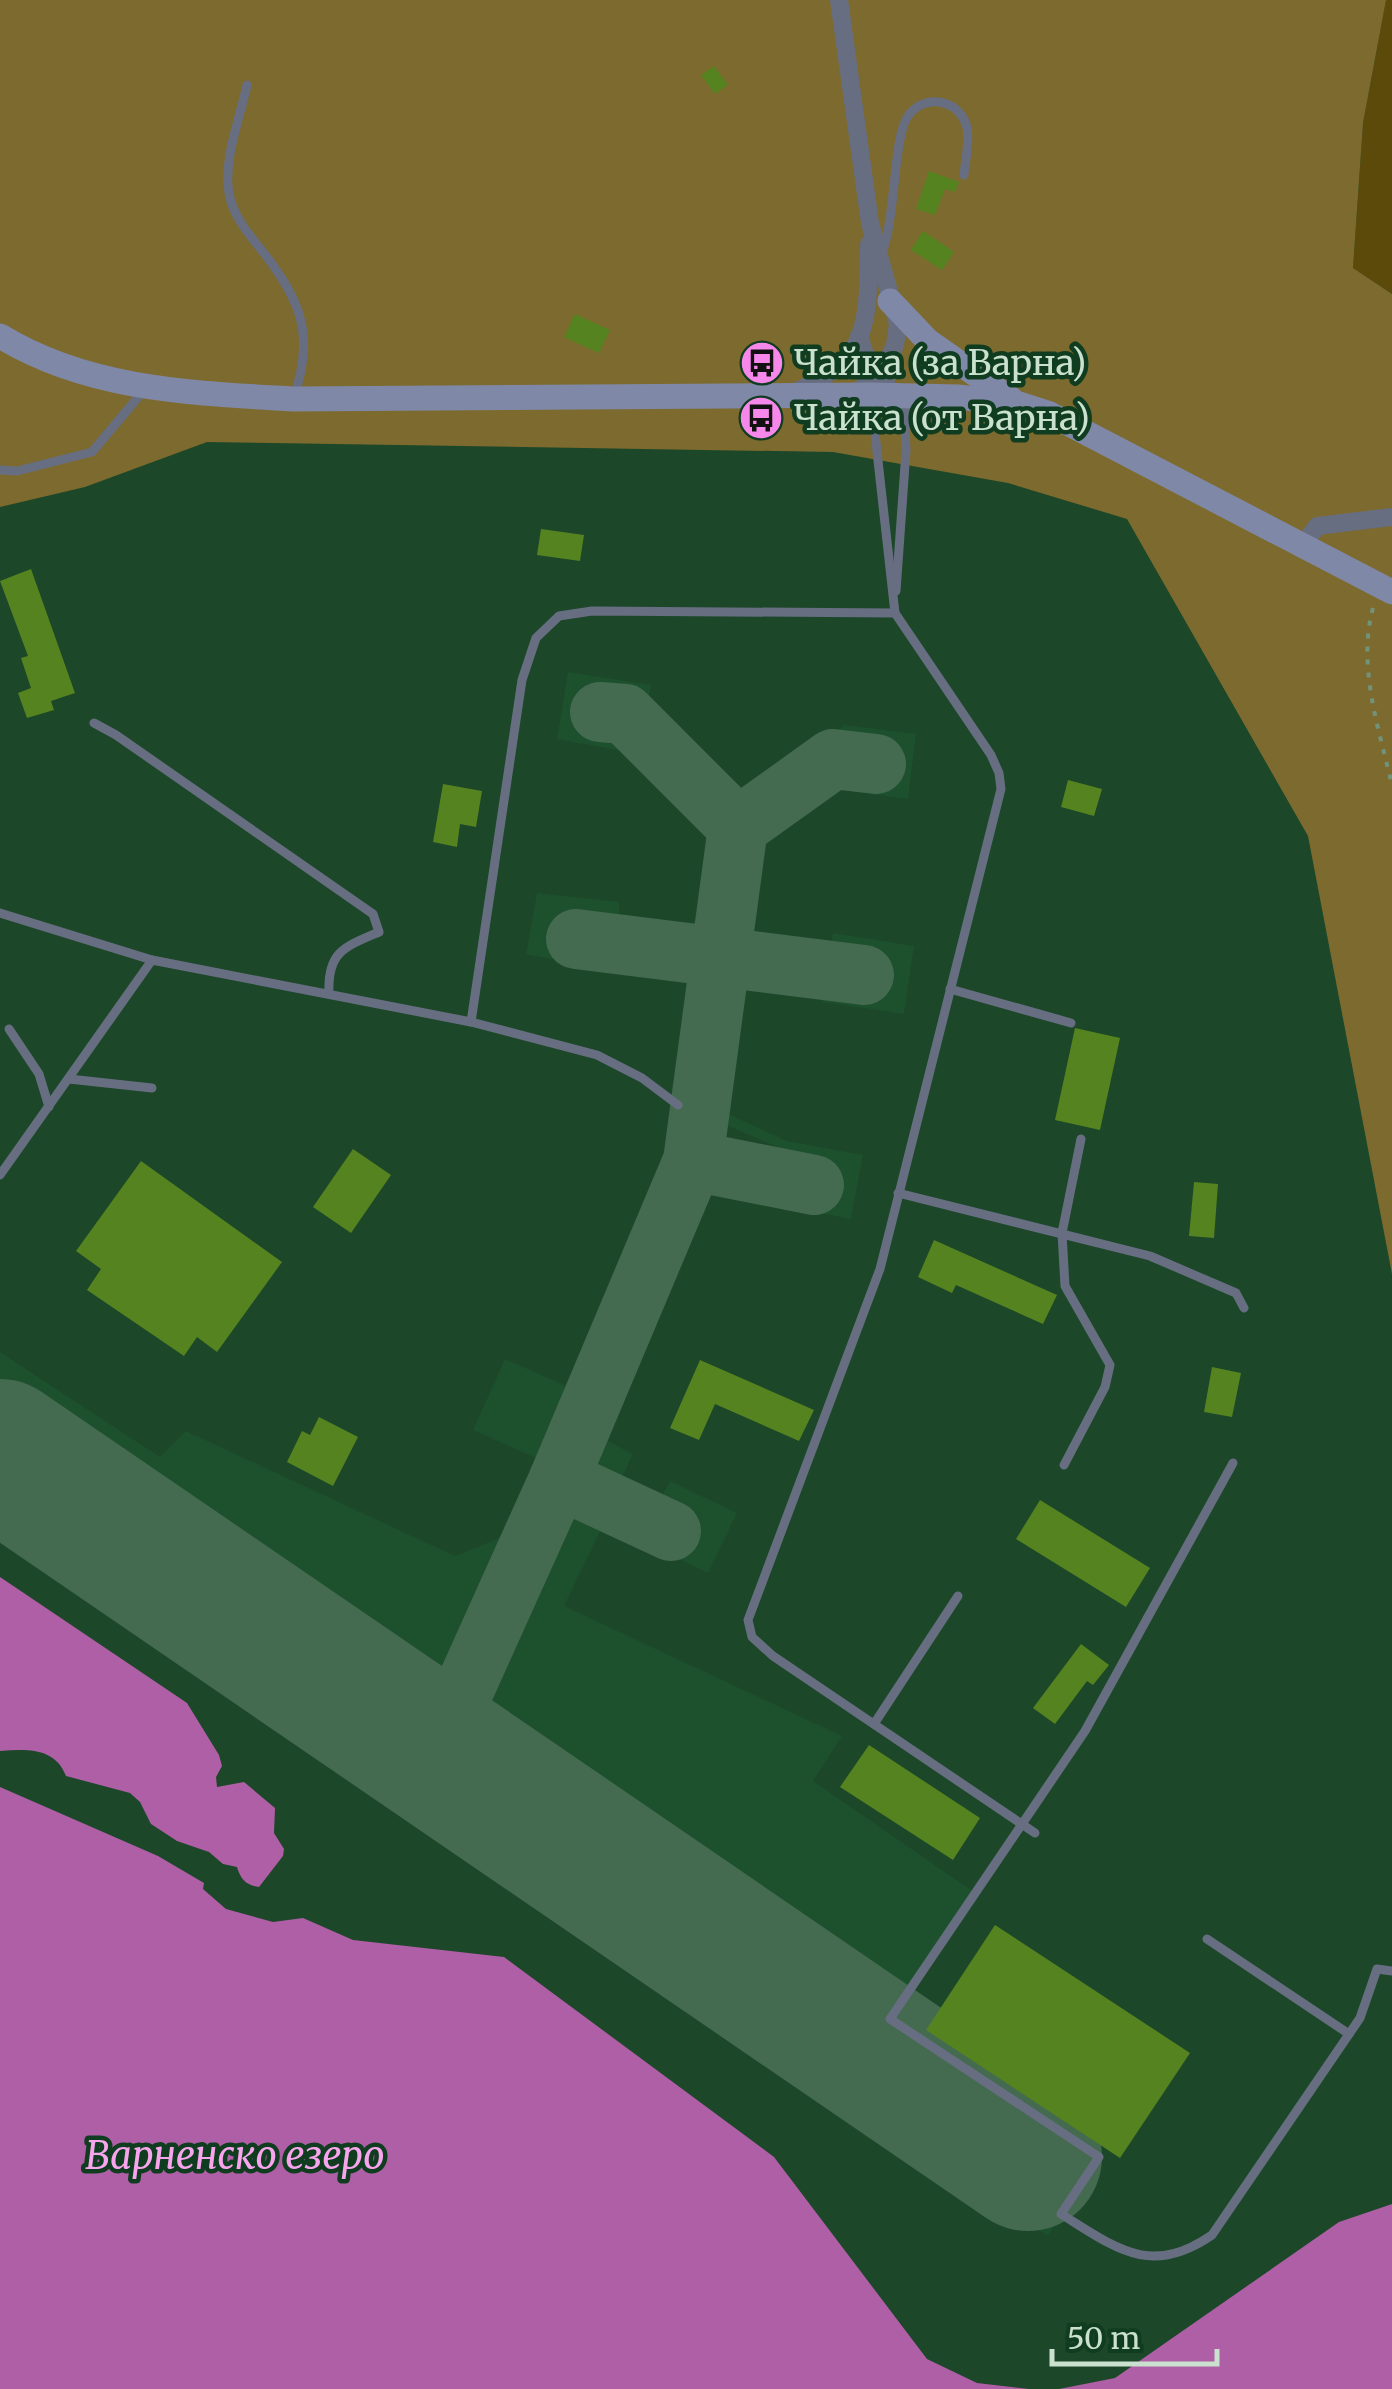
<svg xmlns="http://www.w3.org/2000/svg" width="1392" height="2389" font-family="Merriweather,serif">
<rect width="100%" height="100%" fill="#1c4729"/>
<path fill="#1d502d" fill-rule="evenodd" d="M568,672L651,685L648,703L724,793L759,798L844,725L916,734L908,799L819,787L759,830L749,926L757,943L829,954L833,933L914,946L904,1014L823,1002L826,979L760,971L731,998L715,1108L787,1141L863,1155L851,1219L776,1205L778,1191L726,1181L698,1194L594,1434L633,1454L621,1479L661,1498L670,1481L737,1513L708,1573L604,1523L564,1606L842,1736L813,1781L974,1892L890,2018L1099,2157L1048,2236L867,2121L834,2069L0,1524V1352L160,1457L186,1431L455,1556L502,1537L538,1459L473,1430L505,1359L571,1388L670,1163L680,1087L698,992L677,964L618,957L600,969L526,954L537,893L619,902V921L688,928L706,910L715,826L650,756L557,739ZM714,1120L782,1149L784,1160L727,1152L713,1134Z"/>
<path fill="#5c4a0b" d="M1386,0H1392V294L1353,268L1363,123Z"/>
<path fill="#7d6a2e" d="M0,0H1386L1363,123L1353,268L1392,294V1274L1308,836L1127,519L1008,483L833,452L207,442L85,487L0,507Z"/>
<g fill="#ae5fa5">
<path d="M0,1577L187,1703L219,1755L222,1766L216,1777L217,1787L244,1782L275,1808L274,1833L284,1849L283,1856L259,1887C246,1885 241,1880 237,1867L223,1864L209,1852L177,1841L151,1824L140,1802L130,1793L66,1776C55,1747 26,1749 0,1751Z"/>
<path d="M0,1787L158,1856L204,1883L203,1889L226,1909L273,1922L303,1918L353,1940L504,1957L774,2157L927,2359L977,2383L1029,2389H0Z"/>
<path d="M1392,2204V2389H1059L1115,2378L1339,2222Z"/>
</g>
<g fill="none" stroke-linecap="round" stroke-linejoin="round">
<g stroke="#446a50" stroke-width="60">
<path d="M600,712L625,714L738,827"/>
<path d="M576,939L864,975"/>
<path d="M693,1161L814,1185"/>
<path d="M559,1479L671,1531"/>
<path d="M436,1752L559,1479L693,1161L738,827L833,759L876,764"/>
</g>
<path stroke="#446a50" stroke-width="148" d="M0,1453L1028,2157"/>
</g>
<g fill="#55831f">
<path d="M714,66L728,85L715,94L701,75Z"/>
<path d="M929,171L959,182L955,192L945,189L935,215L916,209Z"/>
<path d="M923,231L954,252L942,270L911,250Z"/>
<path d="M575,314L610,330L599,353L564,337Z"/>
<path d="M541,529L584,535L580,561L537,555Z"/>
<path d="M31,569L75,693L51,701L54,710L27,718L18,693L31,688L21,658L28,656L0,581Z"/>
<path d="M1068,780L1102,789L1094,816L1061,807Z"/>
<path d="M443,784L482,791L476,827L460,824L457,847L433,842Z"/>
<path d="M1075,1028L1120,1038L1100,1130L1055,1120Z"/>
<path d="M353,1149L391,1175L351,1233L313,1207Z"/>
<path d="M141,1161L282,1262L217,1352L197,1337L184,1356L87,1290L101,1269L76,1251Z"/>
<path d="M1194,1182L1218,1184L1214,1238L1189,1236Z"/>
<path d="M934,1240L1057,1295L1043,1324L956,1285L952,1293L918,1277Z"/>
<path d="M700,1360L814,1410L799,1441L715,1404L699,1440L670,1428Z"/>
<path d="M1212,1367L1241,1373L1232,1417L1204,1412Z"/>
<path d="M319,1417L358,1437L333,1486L287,1462L302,1431L310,1435Z"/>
<path d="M1040,1500L1150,1568L1126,1607L1016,1539Z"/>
<path d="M1081,1644L1109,1665L1093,1685L1087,1681L1055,1724L1033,1708Z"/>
<path d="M869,1745L980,1818L953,1860L840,1787Z"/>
<path d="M995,1925L1190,2053L1120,2158L926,2030Z"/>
</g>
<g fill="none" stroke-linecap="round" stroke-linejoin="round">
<path stroke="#72937b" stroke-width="4" stroke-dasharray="5 8" stroke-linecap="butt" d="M1373,608C1357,666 1379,729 1392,785"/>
<g stroke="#676e81" stroke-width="9">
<path d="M247,85C240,118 223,160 229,193C232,213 246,231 259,247C299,296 316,334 294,396"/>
<path d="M882,252C896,218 893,137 908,116C925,92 961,100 967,128C970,143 965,160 964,175"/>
<path d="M871,398L895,613L991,755L999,773L1001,789L880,1269L748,1620L752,1637L773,1656L1035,1833"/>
<path d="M0,470L17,471L92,452L145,389"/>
<path d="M896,591L906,451L904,396"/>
<path d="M94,723L116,735L373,914L379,932C344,947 327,952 329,994"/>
<path d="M0,913L152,960"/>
<path d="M950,989L1071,1023"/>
<path d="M471,1022L597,1055L642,1078L678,1105"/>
<path d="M9,1029L39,1074L49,1107"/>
<path d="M69,1079L152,1088"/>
<path d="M0,1175L152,960L471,1022L522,680L536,638L559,616L592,611L895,613"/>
<path d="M898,1193L1150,1256L1236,1293L1244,1308"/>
<path d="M1233,1463L1085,1731L890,2019L1099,2157L1061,2214C1117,2249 1151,2277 1212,2235L1360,2018L1377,1969L1392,1971"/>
<path d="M1064,1465L1105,1387L1110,1365L1065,1286L1062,1233L1081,1139"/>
<path d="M874,1724L958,1596"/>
<path d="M1207,1939L1349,2034"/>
</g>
<g stroke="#676e81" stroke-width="18">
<path d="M839,0L870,223L898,324L895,345L886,364L855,395"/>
<path d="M859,336L866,358L886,382"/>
<path d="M793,394C810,384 832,374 846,359C872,331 868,279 869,244"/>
<path d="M1304,544L1317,526L1392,517"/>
</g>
<g stroke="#7f88a7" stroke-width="25">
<path d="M890,301L928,341L1011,399"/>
<path d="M0,336C88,390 192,393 293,399L871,395L958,397L1019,404L1050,414L1392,592"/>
</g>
</g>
<defs>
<g id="bus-disc" transform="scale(2.25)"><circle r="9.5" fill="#f788eb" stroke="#103c1f"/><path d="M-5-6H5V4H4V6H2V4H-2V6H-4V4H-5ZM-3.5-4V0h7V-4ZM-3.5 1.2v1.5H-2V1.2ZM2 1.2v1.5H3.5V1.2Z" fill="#111"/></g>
</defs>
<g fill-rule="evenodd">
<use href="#bus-disc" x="762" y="363"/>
<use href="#bus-disc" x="761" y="418"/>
</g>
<g text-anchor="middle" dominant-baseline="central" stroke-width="9" stroke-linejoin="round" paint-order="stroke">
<g font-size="35" fill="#cae1cf" stroke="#103c1f" text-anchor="start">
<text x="794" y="363">Чайка (за Варна)</text>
<text x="794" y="418">Чайка (от Варна)</text>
</g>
<g font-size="38" font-style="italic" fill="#f8a5ed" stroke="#103c1f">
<text x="235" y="2155">Варненско езеро</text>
</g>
</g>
<path d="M1052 2349v15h165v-15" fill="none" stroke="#cae1cf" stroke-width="5"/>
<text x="1067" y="2349" font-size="30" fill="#cae1cf" stroke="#103c1f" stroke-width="8" paint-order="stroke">50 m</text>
</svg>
